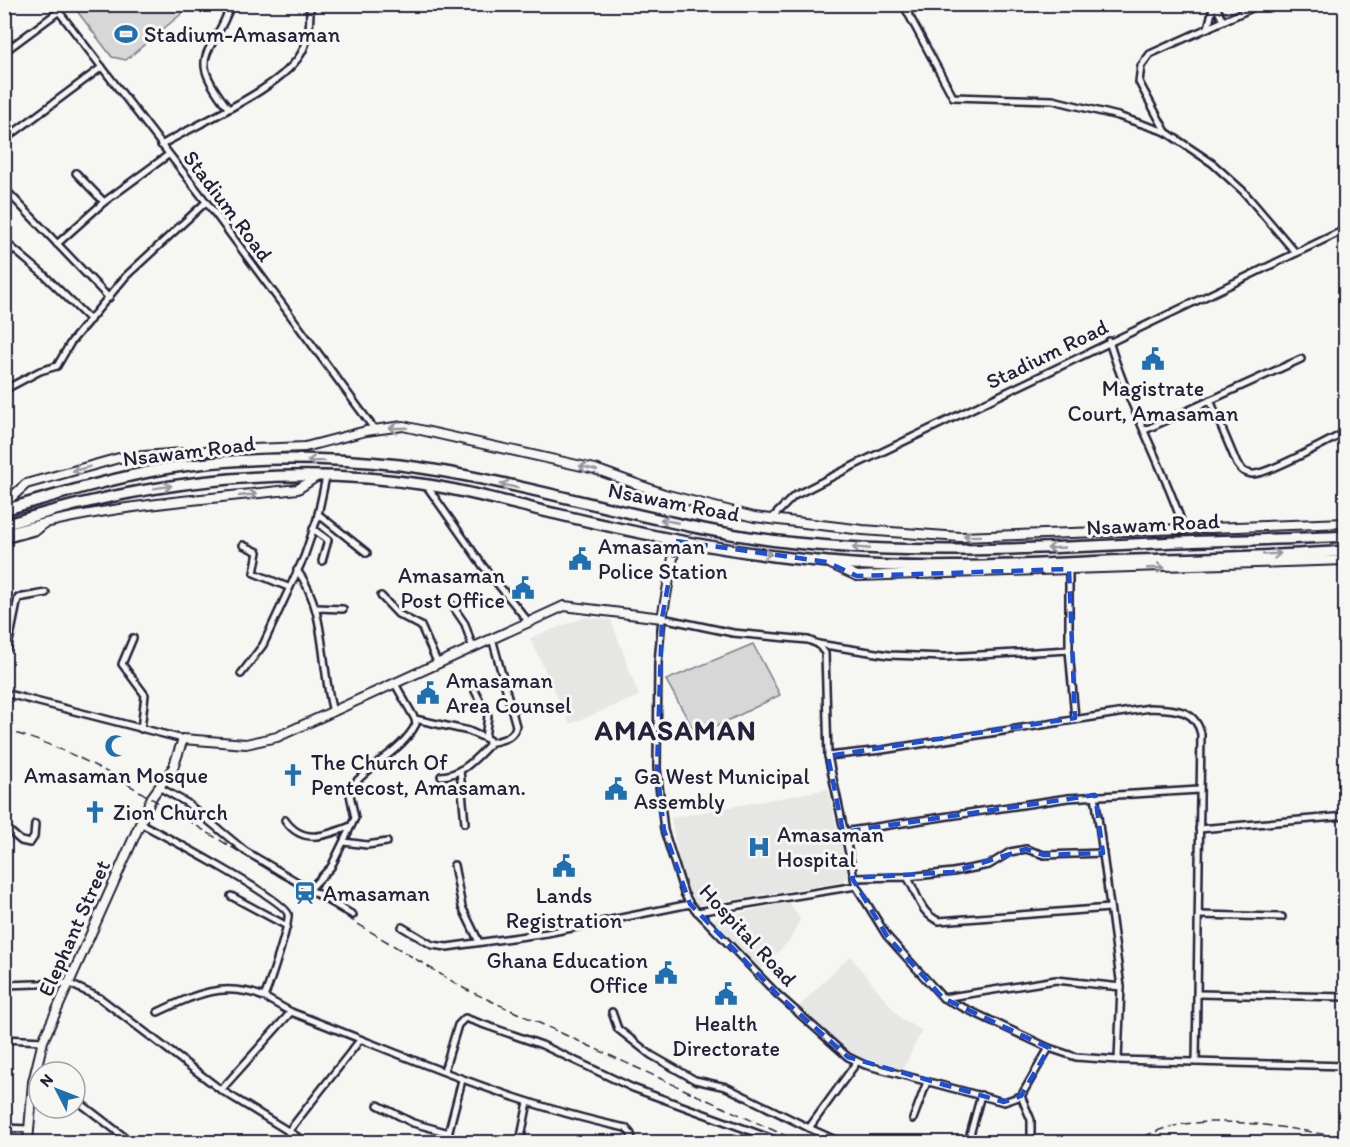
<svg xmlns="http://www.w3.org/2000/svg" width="1350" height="1147" font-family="Itim,sans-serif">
<rect width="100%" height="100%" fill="#f6f6f2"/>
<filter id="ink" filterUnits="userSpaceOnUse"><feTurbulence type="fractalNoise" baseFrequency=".0167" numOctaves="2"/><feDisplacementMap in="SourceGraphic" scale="12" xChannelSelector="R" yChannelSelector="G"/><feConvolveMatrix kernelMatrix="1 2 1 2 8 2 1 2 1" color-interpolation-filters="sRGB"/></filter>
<g filter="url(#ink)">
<g fill="#e6e6e4">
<path d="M585,617L611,620L639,696L570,724L530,638Z"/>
<path d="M828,789L848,876L843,882L698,905L683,882L671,818Z"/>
<path d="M789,902L800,919L790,940L761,969L713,919Z"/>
<path d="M850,956L902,1020L922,1030L902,1071L839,1050L797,1008Z"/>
</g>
<g fill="#d7d7d7" stroke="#7c7c89" stroke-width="1.5">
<path d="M87,5V4L192,5L126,60L112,57L77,11Z"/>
<path d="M753,644L780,695L697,736L666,680Z"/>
</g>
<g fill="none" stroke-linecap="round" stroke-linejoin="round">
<g stroke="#22223b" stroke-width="10">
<g id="street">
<path d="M53,4L217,216L375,430"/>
<path d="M903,4L953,97L1053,100L1118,116L1166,132L1212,163L1243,191L1296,253"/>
<path d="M1215,4L1223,21"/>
<path d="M1208,28L1214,4"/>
<path d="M4,52L58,12"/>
<path d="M228,108C184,52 213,58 231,4"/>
<path d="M1166,132L1139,82L1141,66L1150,54L1261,4"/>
<path d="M4,140L102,67"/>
<path d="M161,145C198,123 286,87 303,50C310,36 310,20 310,4"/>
<path d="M76,173L104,202"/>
<path d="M4,188L109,298"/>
<path d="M4,241L43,274L90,320"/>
<path d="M57,244L104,202L168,155"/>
<path d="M1109,341C1128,405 1163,465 1184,529"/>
<path d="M4,390L40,371L57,366L71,342L126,276L206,202"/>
<path d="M1210,400L1237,464C1241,470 1244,473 1252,474C1267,475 1328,441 1346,432"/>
<path d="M1145,430L1301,359"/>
<path d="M426,485L483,566L528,621"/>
<path d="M318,514L367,553"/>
<path d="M771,519L794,496L857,464L1346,229"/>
<path d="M313,529L328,540L322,561"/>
<path d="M4,540L37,531L44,525"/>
<path d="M243,545L258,552L254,573L288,587"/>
<path d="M1069,569V650L1075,718"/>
<path d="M297,570C327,610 320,665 333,712"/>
<path d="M381,596L398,614L421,626L437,662"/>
<path d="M452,605L465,624L472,646"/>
<path d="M317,608L343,609"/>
<path d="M133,638L122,664L145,695L141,729"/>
<path d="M818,644L825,653L828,756L856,886L887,936L943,998L1049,1048L1076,1057L1118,1060L1346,1066"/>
<path d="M4,651L8,647L18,598L46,593"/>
<path d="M241,674L263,645L304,557L317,519L326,477"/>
<path d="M475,691L488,716L485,738"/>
<path d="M4,693L183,739"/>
<path d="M415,719L469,731L489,740V745C475,759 462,775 441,776"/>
<path d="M489,743C501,740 513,739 516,726L492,638"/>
<path d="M828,756L882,750L1150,708C1173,709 1195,708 1201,734L1196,1062"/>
<path d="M460,770L465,823"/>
<path d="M159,787L187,803L245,851L353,915"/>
<path d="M1095,795L1121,987L1118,1060"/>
<path d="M285,820C303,846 327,835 351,826"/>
<path d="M140,823C161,834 284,899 288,914C290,923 269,986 264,997L291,1012C402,1054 510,1104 626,1128L631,1134L632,1142"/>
<path d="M4,826L21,841L30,843L34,837L35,824"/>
<path d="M1199,829L1346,816"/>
<path d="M843,832L1068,798L1199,790"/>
<path d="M344,842L367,845L387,842"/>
<path d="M454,865L462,907L479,942"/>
<path d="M907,877L953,872L989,865L1010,852L1026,849L1044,855L1103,853"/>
<path d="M854,878L907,877C918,893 919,913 939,921L1110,908"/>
<path d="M309,890L331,867L355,818L349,790C367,765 402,752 416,724L415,719L394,682"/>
<path d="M231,896L287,926"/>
<path d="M697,912L856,886"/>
<path d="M1199,915L1282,917"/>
<path d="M402,927L432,945L447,947L547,933L690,904"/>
<path d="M4,985L68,983L100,998L221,1090L306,1142"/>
<path d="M1198,994L1346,997"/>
<path d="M943,998L1056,980L1121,987"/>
<path d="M158,1012C196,994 224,981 264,997"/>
<path d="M612,1012L618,1029L651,1055L695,1080L726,1087L809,1128L857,1062"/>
<path d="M4,1039L43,1041"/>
<path d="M1049,1048L1021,1096L1004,1102L865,1065L848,1057L777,994L690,904L684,893L664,830L657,768L658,663L662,618L733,633L808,640L818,644L889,655L945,657L1069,650"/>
<path d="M444,1071L458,1025L465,1018L542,1045L633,1088L781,1142"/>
<path d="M221,1090L291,1012"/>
<path d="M1021,1096L1031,1120V1142"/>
<path d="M75,1099L131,1142"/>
<path d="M378,1105L413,1123L449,1133"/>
<path d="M913,1119L927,1082"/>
<path d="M4,1128L28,1129"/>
<path d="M809,1128L840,1142"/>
<path d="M288,1132L360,1040"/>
<path d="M446,1142L462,1080"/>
<path d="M520,1142L528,1102"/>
<path d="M968,1142L981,1095"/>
</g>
</g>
<g stroke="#22223b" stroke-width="12">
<g id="secondary">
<path d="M4,504L26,484L119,458L206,451L305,447L366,431L403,426L595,469L664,494L754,517L863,530L960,537L1346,523"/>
<path d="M4,534C100,505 200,500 298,489L316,477"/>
<path d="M831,564L857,576L1346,560"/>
<path d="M28,1142L33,1082L43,1041L152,797L173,768L183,739L246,744L277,737L564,606L662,618L676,541"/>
</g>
</g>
<g stroke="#22223b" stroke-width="14">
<g id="highway">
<path d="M4,510C59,494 113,478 169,468C241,456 328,457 400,465C533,482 661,529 795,543C915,555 1035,549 1155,543C1218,540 1282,540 1346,536"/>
<path d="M4,525C141,482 285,463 428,485C473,492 516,505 561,515C648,536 739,554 828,562C921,571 1015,565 1107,561C1187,558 1266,557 1346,551"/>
</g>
</g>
<use href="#street" stroke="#f6f6f2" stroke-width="5"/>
<use href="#secondary" stroke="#f6f6f2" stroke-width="8"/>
<use href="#highway" stroke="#f6f6f2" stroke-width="9"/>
<g stroke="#22223b" stroke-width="1.5" stroke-dasharray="9 4.5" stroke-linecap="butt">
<path d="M4,730C45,741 80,757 116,777L465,989L799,1142"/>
<path d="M1131,1142C1144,1137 1157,1130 1170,1127C1223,1114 1292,1129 1346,1138"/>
</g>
</g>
<defs><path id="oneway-shaft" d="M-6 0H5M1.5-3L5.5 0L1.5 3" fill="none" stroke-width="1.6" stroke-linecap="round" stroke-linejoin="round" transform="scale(1.5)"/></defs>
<g stroke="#9797a0">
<use href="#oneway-shaft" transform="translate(398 428) rotate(178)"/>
<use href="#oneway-shaft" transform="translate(316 461) rotate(-179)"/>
<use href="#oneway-shaft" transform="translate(588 468) rotate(-166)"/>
<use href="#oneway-shaft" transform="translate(81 469) rotate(165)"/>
<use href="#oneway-shaft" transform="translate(509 486) rotate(-167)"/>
<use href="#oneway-shaft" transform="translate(163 487) rotate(-9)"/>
<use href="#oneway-shaft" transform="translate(248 495) rotate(-6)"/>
<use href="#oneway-shaft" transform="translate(669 521) rotate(-169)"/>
<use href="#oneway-shaft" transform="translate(972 536) rotate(179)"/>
<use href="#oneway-shaft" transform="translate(861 548) rotate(-175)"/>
<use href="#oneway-shaft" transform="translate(1056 548) rotate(177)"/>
<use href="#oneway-shaft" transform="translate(763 553) rotate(9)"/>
<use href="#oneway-shaft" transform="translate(1272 554) rotate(-3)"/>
<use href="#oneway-shaft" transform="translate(1156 568) rotate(-2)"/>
</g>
</g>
<path fill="none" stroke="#1d4ed8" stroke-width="4.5" stroke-dasharray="12 8" stroke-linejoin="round" d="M676,541L827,562L857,576L1069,569L1075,718L828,756L843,832L1095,795L1103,853L1044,855L1026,849L953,872L852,878L887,936L943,998L1049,1048L1021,1096L1004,1102L848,1057L777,994L690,904L664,830L657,768L662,618Z"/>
<defs>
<g id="stadium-bare" transform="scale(1.8)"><path d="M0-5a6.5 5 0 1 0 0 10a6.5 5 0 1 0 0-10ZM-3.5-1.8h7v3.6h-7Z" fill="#1f6fb2" stroke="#f6f6f2" stroke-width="2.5" paint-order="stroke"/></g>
<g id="civic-bare" transform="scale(1.8)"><path d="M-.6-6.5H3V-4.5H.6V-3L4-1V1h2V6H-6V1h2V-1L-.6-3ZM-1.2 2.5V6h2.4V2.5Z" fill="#1f6fb2" stroke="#f6f6f2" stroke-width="2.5" paint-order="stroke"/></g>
<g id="mosque-bare" transform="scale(1.8)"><path d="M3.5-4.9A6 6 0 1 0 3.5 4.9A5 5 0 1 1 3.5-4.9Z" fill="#1f6fb2" stroke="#f6f6f2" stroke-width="2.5" paint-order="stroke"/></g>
<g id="church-bare" transform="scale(1.8)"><path d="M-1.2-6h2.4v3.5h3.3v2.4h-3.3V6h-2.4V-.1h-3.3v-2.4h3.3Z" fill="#1f6fb2" stroke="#f6f6f2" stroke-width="2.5" paint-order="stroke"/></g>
<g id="hospital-bare" transform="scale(1.8)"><path d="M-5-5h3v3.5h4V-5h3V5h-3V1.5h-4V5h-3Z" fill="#1f6fb2" stroke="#f6f6f2" stroke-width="2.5" paint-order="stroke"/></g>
<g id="station-bare" transform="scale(1.8)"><path d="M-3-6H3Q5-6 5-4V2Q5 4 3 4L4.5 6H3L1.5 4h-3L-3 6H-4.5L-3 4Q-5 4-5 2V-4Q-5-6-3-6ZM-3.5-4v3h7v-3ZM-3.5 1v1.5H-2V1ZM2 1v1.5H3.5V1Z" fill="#1f6fb2" stroke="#f6f6f2" stroke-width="2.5" paint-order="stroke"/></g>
</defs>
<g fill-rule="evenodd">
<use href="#stadium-bare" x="126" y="34"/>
<use href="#civic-bare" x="1153" y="359"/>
<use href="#civic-bare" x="580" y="559"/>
<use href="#civic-bare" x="523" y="588"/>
<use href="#civic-bare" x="428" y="693"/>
<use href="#mosque-bare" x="116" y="746"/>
<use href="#church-bare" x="293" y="775"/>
<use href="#civic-bare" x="616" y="789"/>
<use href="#church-bare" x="95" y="812"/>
<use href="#hospital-bare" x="759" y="847"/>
<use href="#civic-bare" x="564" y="866"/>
<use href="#station-bare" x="305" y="893"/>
<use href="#civic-bare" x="666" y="973"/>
<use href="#civic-bare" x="726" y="994"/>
</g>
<g text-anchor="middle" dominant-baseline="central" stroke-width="6" stroke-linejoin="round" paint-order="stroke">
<g font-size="22" fill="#22223b" stroke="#f6f6f2" text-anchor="start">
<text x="144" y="34">Stadium-Amasaman</text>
<text x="1153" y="388" text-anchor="middle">Magistrate<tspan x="1153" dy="25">Court, Amasaman</tspan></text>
<text x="598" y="546">Amasaman<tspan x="598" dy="25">Police Station</tspan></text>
<text x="505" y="575" text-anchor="end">Amasaman<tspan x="505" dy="25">Post Office</tspan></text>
<text x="446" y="680">Amasaman<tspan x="446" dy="25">Area Counsel</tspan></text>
<text x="311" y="762">The Church Of<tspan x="311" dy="25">Pentecost, Amasaman.</tspan></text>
<text x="116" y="775" text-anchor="middle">Amasaman Mosque</text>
<text x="634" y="776">Ga West Municipal<tspan x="634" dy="25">Assembly</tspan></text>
<text x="113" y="812">Zion Church</text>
<text x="777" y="834">Amasaman<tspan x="777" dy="25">Hospital</tspan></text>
<text x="323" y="893">Amasaman</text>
<text x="564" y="895" text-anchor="middle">Lands<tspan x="564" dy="25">Registration</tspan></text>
<text x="648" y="960" text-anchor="end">Ghana Education<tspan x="648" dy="25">Office</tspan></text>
<text x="726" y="1023" text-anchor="middle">Health<tspan x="726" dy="25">Directorate</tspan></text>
</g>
<g font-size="22" fill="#22223b" stroke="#f6f6f2">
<text transform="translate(228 206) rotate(53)">Stadium Road</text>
<text transform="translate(1047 354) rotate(-26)">Stadium Road</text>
<text transform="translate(189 451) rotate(-7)">Nsawam Road</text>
<text transform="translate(674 502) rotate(11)">Nsawam Road</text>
<text transform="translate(1153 524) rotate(-3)">Nsawam Road</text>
<text transform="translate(74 928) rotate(-66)">Elephant Street</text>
<text transform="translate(748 935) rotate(47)">Hospital Road</text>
</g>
<g font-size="28" font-weight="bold" letter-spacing="1.5" fill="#22223b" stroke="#f6f6f2">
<text x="676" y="730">AMASAMAN</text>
</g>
</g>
<rect width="1350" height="1147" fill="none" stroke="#f6f6f2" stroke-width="24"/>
<rect x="12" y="12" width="1326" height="1123" fill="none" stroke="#22223b" stroke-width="2" filter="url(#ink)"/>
<g transform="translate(57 1090) rotate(312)"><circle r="28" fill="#f6f6f2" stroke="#a1a1a9" stroke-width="1.5"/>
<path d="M0-4.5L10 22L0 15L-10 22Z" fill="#1f6fb2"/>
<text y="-9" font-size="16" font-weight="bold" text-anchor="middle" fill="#22223b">N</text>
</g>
</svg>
